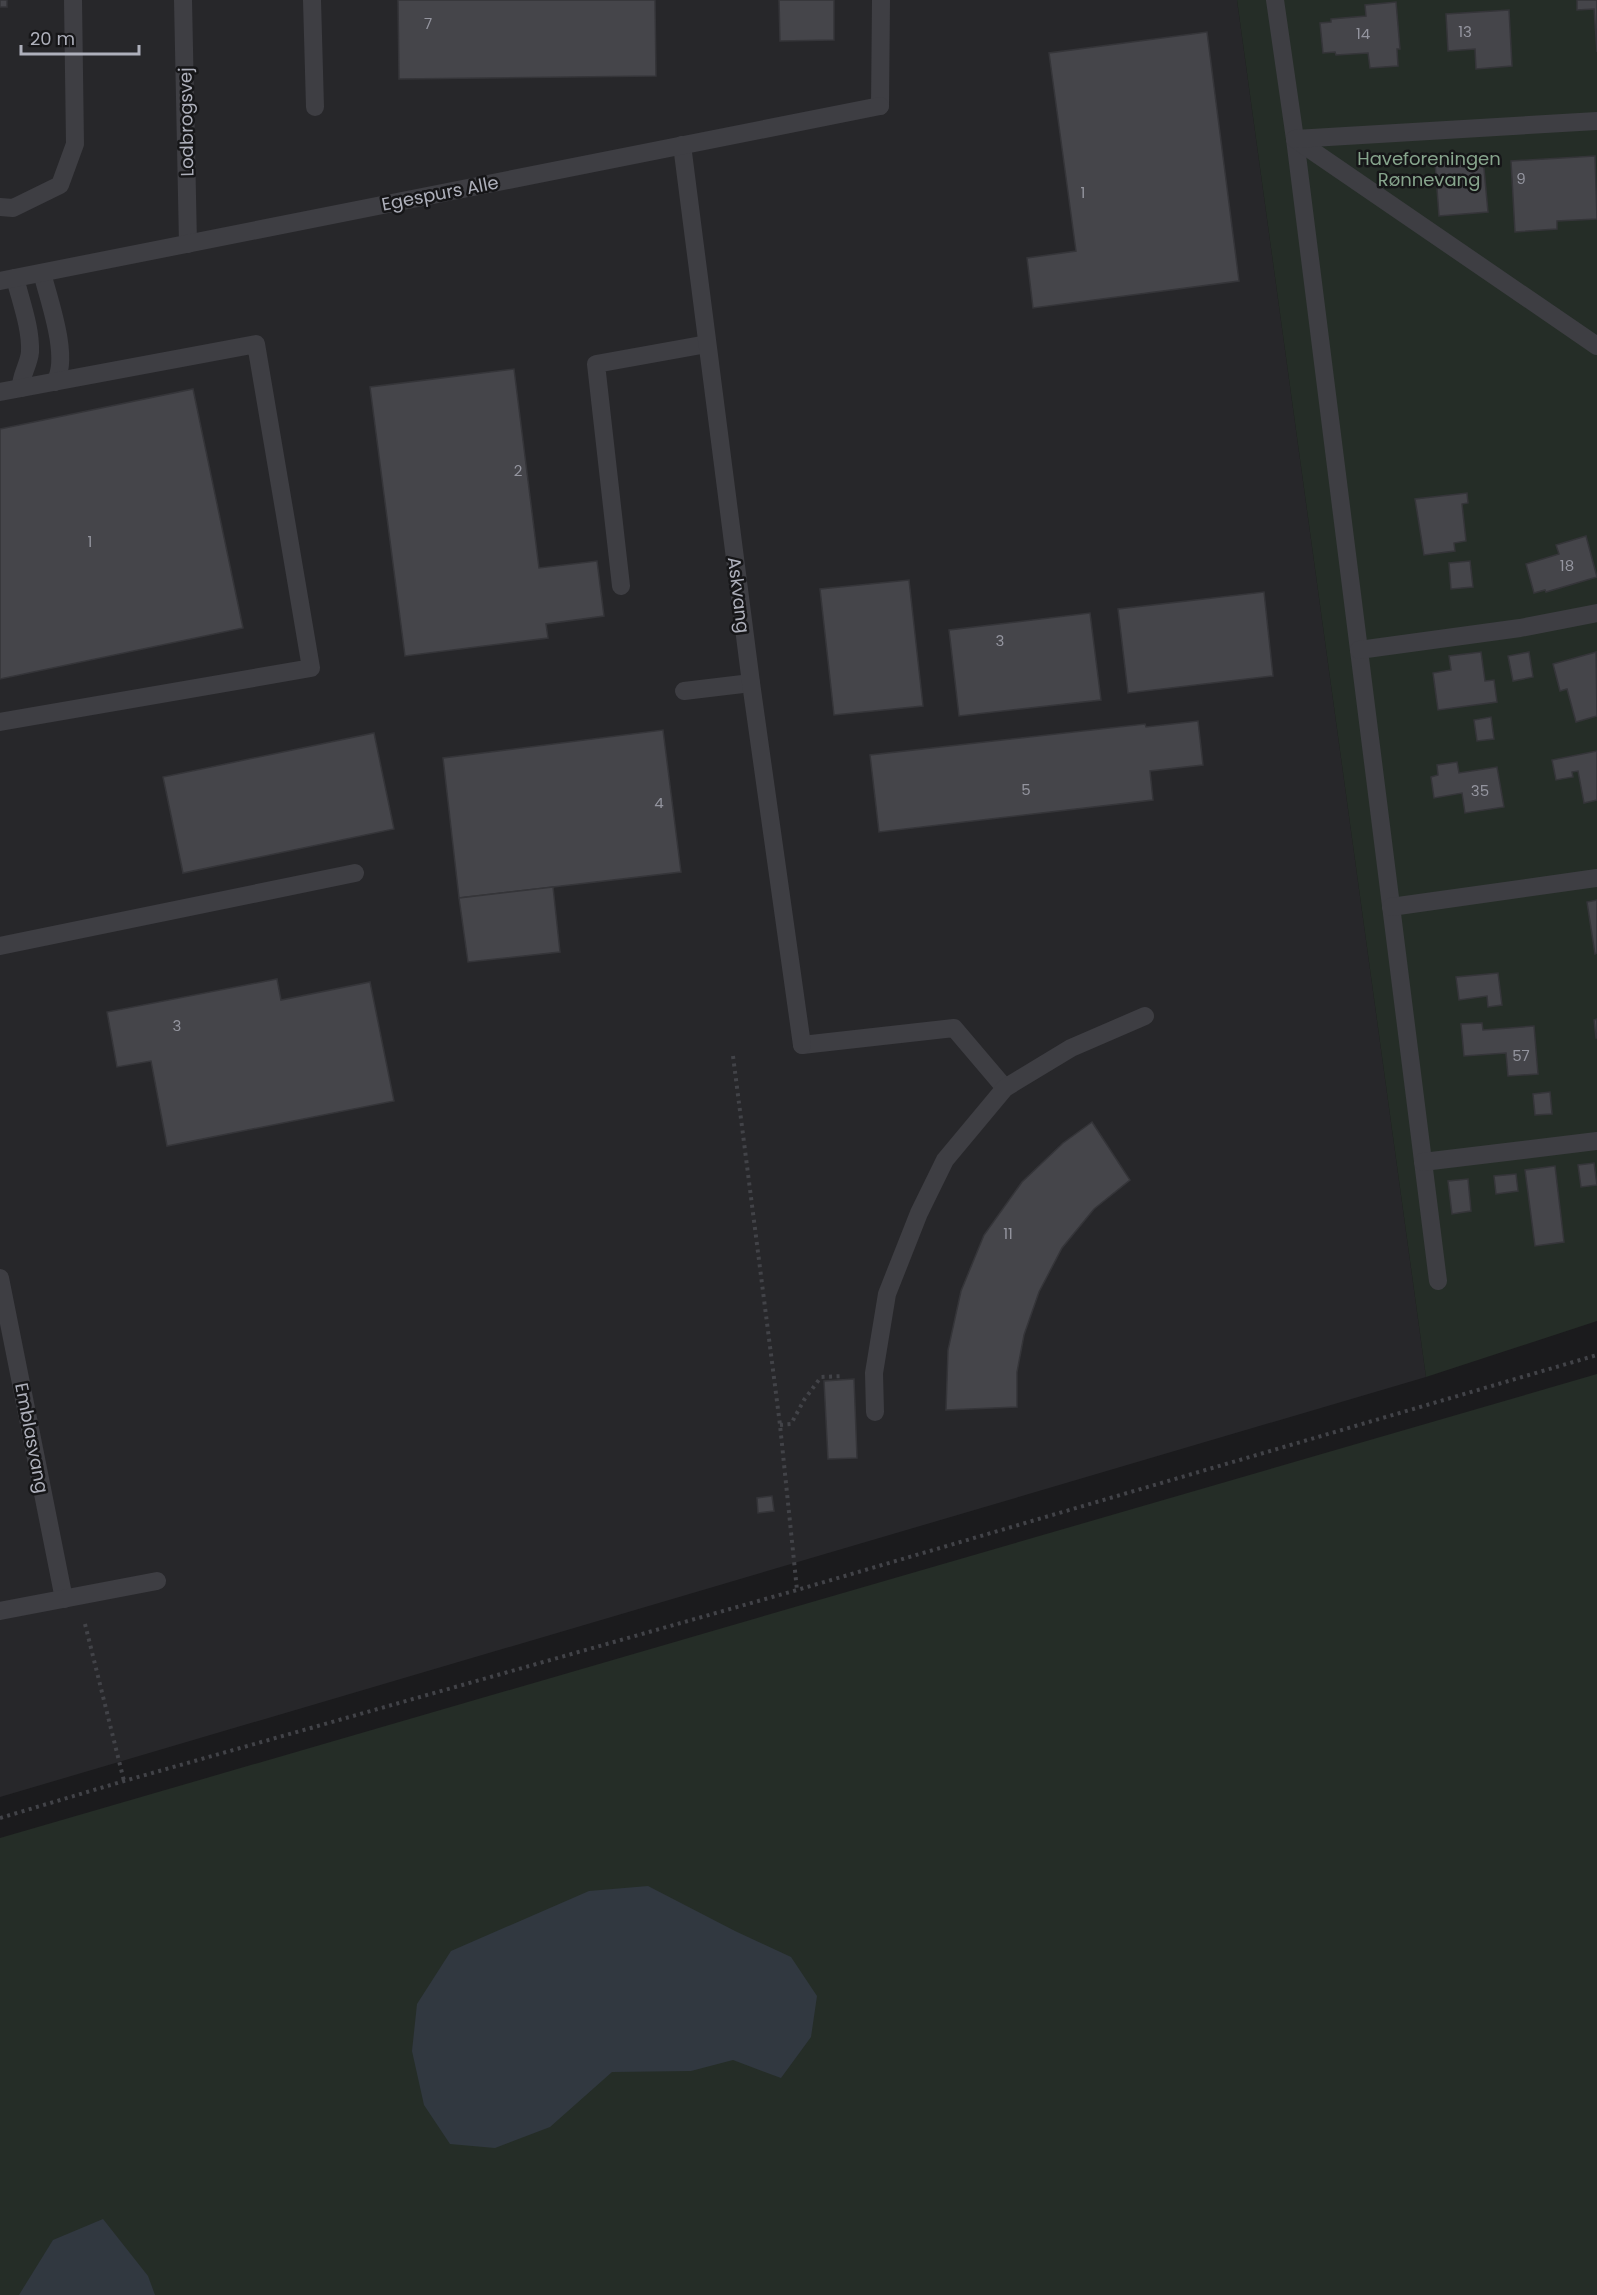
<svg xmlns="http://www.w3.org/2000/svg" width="1597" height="2295" font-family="Poppins,sans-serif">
<rect width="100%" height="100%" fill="#1b1b1d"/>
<path fill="#27272a" d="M0,0H1237L1426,1377L0,1797Z"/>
<g fill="#252d27">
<path d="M1237,0H1597V1321L1426,1377Z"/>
<path d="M1597,1374V2295H0V1838Z"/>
</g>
<g fill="#313840">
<path d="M648,1886L735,1931L791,1957L817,1996L811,2037L781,2078L733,2060L691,2071L612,2072L550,2127L495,2148L450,2144L424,2105L412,2051L417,2004L451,1951L589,1891Z"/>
<path d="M103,2219L148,2276L155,2295H19L53,2240Z"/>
</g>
<g fill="#45454a" stroke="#353539" stroke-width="1.5">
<rect x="0" y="0" width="7" height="7"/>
<path d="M398,0H655L656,76L399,79Z"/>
<path d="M779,0H834V40L780,41Z"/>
<path d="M1577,0H1597V52L1594,9L1577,10Z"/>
<path d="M1396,2L1400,49H1397L1398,66L1370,68L1368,53L1336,55L1335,52L1323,53L1320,23L1331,22V19L1366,16L1365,5Z"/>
<path d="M1509,10L1512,66L1476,69L1475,49L1448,51L1446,14Z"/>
<path d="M1207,32L1239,281L1033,308L1027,258L1076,251L1049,53Z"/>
<path d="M1595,156L1597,219L1557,221V229L1515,232L1511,161Z"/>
<path d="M1483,158L1488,212L1439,216L1435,162Z"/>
<path d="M514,369L539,568L597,561L604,616L546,624L548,638L405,656L370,387Z"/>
<path d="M193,389L243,628L0,679V429Z"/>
<path d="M1467,493L1468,503L1462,504L1466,541L1454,543L1455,551L1424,555L1415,499Z"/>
<path d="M1586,536L1597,577L1546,592L1545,590L1534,593L1526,564L1559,554L1556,545Z"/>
<path d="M1470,561L1473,587L1451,589L1449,563Z"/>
<path d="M909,580L923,706L834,715L820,589Z"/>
<path d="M1264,592L1273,676L1128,693L1118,609Z"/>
<path d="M1090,613L1101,700L959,716L949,630Z"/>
<path d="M1481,652L1485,681L1494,680L1497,702L1438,710L1433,673L1451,670L1449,656Z"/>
<path d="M1529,652L1533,677L1513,681L1508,656Z"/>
<path d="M1596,652L1597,716L1576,722L1567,689L1560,691L1553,664Z"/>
<path d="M1491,717L1494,739L1477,741L1474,720Z"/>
<path d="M1198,721L1203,765L1150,771L1153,800L879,832L870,755L1145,724L1146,727Z"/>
<path d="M663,730L681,872L459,898L443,758Z"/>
<path d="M374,733L394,829L183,873L163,777Z"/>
<path d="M1597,751V800L1584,803L1578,771L1572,772L1573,777L1556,780L1552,760Z"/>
<path d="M1457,762L1459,773L1497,767L1504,807L1465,813L1462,793L1434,798L1431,777L1438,775L1437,765Z"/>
<path d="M553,887L560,952L468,962L459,898Z"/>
<path d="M1597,900V953L1595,954L1587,902Z"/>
<path d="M1498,973L1502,1005L1488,1007L1487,996L1459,1000L1456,977Z"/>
<path d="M277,979L281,1000L370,982L394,1101L167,1146L151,1061L117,1067L107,1012Z"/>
<path d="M1597,1019V1038H1596L1594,1020Z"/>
<path d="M1482,1023L1483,1030L1534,1026L1538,1074L1508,1076L1506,1053L1464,1056L1461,1024Z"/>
<path d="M1550,1092L1552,1114L1535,1115L1533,1094Z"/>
<path d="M1092,1122L1130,1180L1094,1209L1062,1248L1039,1292L1024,1335L1017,1372V1407L946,1410L948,1350L961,1291L984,1235L1022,1182L1063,1143Z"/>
<path d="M1594,1163L1597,1185L1581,1187L1578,1165Z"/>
<path d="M1555,1166L1564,1242L1535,1246L1525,1170Z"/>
<path d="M1516,1174L1518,1191L1496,1194L1494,1176Z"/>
<path d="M1468,1179L1471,1211L1452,1214L1448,1181Z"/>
<path d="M854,1379L857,1458L828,1459L824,1381Z"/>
<path d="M772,1496L774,1511L758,1513L757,1498Z"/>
</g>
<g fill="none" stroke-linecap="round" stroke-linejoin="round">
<g stroke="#424348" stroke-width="4" stroke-dasharray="3 4.5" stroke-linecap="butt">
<path d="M733,1056L780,1425L797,1590"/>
<path d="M780,1425L791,1424L804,1400L821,1377L844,1376"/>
<path d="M85,1624L124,1781"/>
<path d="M0,1818L124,1781L797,1590L1597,1355"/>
</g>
<g stroke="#3e3e43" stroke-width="18">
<path d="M312,0L315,107"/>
<path d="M1275,0L1295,139L1438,1281"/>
<path d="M880,106L881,0"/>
<path d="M1295,139L1597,346"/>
<path d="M1295,139L1597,121"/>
<path d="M0,207L13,208L60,185L75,144L73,0"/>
<path d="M42,273C49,300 70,358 55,382"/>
<path d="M15,278C21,302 31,328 30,352C29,365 20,376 21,388"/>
<path d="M0,392L256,344L311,668L0,722"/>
<path d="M621,586L596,364L707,344"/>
<path d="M1359,650L1520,628L1597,613"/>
<path d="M684,691L751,683"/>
<path d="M1391,907L1597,878"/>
<path d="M0,946L355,873"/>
<path d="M802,1045L954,1028L1005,1088"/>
<path d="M1423,1162L1597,1141"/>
<path d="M875,1412L874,1373L887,1294L919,1213L945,1160L1005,1088L1071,1048L1145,1016"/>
</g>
<g stroke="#3e3e43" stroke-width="18">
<path d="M183,0L188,244"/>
<path d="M682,145L751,683L802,1045"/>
<path d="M0,281L880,106"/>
<path d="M0,1278L64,1599"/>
<path d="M0,1611L157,1581"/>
</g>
</g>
<g text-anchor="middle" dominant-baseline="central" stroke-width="5" stroke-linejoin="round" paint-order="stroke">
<g font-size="15" fill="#94959f">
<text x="428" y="23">7</text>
<text x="1465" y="31">13</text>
<text x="1363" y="33">14</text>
<text x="1521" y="178">9</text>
<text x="1083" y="192">1</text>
<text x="518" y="470">2</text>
<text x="90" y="541">1</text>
<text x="1567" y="565">18</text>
<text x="1000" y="640">3</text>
<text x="1026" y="789">5</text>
<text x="1480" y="790">35</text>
<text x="659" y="802">4</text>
<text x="177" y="1025">3</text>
<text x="1521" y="1055">57</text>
<text x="1008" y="1233">11</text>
</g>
<g font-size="18" fill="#aeb0bb" stroke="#161618">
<text transform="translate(186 122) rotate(-91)">Lodbrogsvej</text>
<text transform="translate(440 193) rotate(-11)">Egespurs Alle</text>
<text transform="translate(739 595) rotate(83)">Askvang</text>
<text transform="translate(32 1438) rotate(79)">Emblasvang</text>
</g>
<g font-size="18" fill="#87a58d" stroke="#161618">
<text x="1429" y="158">Haveforeningen<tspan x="1429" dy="21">Rønnevang</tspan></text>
</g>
</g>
<path d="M21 45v9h118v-9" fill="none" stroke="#aeb0bb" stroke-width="3"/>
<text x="30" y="45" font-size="18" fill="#aeb0bb" stroke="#161618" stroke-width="4.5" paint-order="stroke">20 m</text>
</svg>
